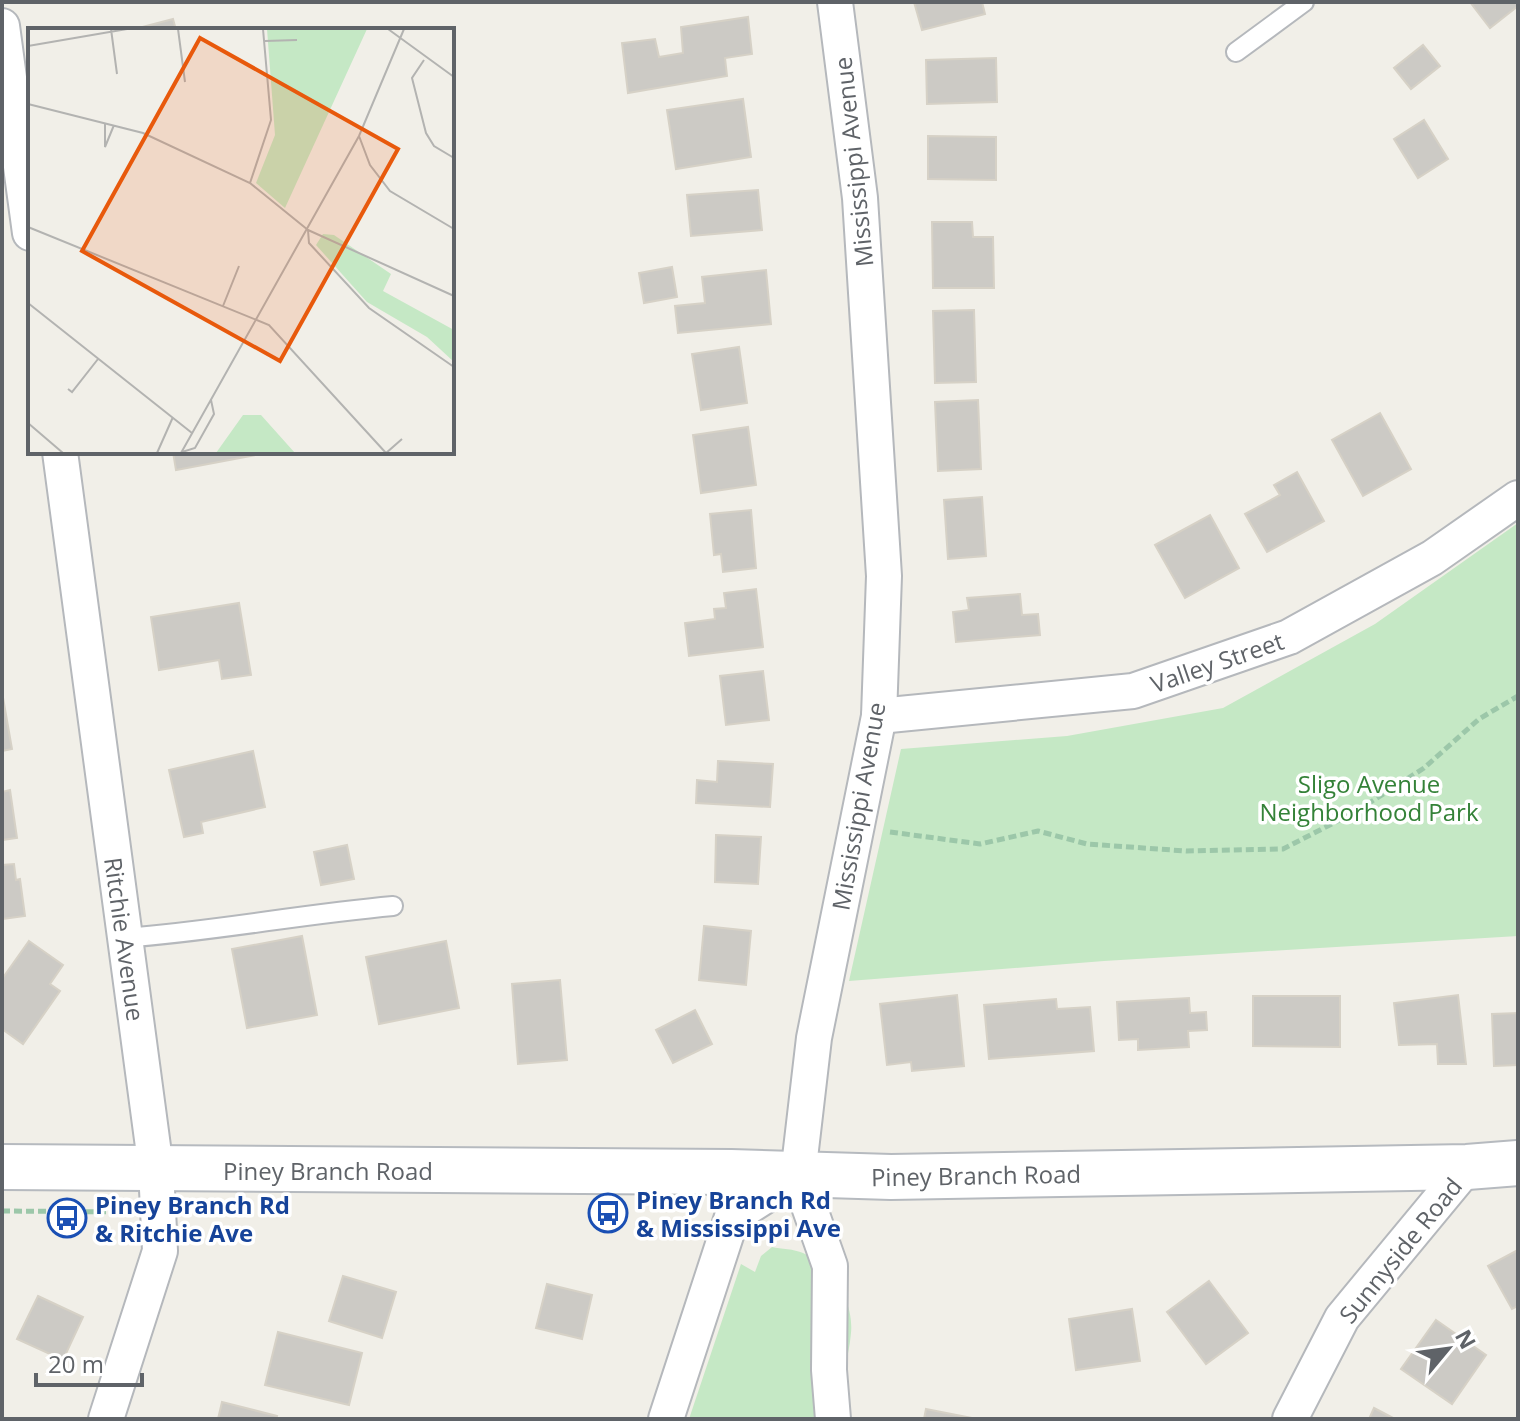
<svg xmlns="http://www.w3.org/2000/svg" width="1520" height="1421" font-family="'Open Sans',sans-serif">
<rect width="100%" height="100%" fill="#f1efe8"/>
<g fill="#c5e8c5">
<path d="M1518,523V936L1104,961L849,981L901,749L1067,736L1223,708L1375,624Z"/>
<path d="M772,1247C781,1249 794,1249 803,1253C832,1266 854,1301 851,1333C849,1360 837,1392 833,1419H689L741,1264L755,1272L761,1256Z"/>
</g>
<g fill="#cccac5" stroke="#d6d1c6" stroke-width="2">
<path d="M914,2H982L985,14L922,30Z"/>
<path d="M1470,2H1518V6L1490,28Z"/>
<path d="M748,17L752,54L725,58L727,76L628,93L622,43L655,39L659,57L683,53L681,27Z"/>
<path d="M173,19L176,30H131Z"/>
<path d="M1423,45L1440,66L1411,89L1394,68Z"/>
<path d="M996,58L997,102L927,104L926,60Z"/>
<path d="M743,99L751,157L676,169L667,110Z"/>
<path d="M1424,120L1448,159L1418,178L1394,139Z"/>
<path d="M928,136L996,137V180L928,179Z"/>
<path d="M758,190L762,230L691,236L687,195Z"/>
<path d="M932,222H972L973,237H993L994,288H933Z"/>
<path d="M672,267L677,297L644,303L639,273Z"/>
<path d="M766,270L771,324L678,333L675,306L705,303L702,277Z"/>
<path d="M974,310L976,382L935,383L933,311Z"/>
<path d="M739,347L747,403L701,410L692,354Z"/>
<path d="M978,400L981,469L938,471L935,402Z"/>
<path d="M1380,413L1411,469L1363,496L1332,440Z"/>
<path d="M748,427L756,485L701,493L693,435Z"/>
<path d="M173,452H260L261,454L176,470Z"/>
<path d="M1297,472L1324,521L1267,552L1245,514L1280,495L1274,485Z"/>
<path d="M982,497L986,556L948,559L944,500Z"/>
<path d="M751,510L756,568L723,572L721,554L714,555L710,514Z"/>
<path d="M1210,515L1239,568L1185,598L1155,545Z"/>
<path d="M756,589L763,647L689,656L685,623L715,619L714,609L726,608L724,593Z"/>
<path d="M1020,594L1022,615L1038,614L1040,635L956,642L953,612L969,610L967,598Z"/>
<path d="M239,603L251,675L222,679L219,660L159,670L151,617Z"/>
<path d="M763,671L769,720L726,725L720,676Z"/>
<path d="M2,692L12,749L2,751Z"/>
<path d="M253,751L265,807L201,822L203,833L184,837L169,770Z"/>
<path d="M718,761L773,764L770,807L696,803L697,780L717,782Z"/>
<path d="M10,790L17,838L2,840V792Z"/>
<path d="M716,835L761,837L758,884L715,882Z"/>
<path d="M347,845L354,879L321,885L314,852Z"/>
<path d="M14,864L16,880L20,879L25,916L2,919V865Z"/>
<path d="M704,926L751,931L746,985L699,980Z"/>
<path d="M302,936L317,1015L247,1028L232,949Z"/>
<path d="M29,941L63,965L50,984L60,991L23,1044L2,1029V979Z"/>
<path d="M446,941L459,1008L379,1024L366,957Z"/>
<path d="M560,980L567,1060L518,1064L512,984Z"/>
<path d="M957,995L964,1066L912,1071L911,1062L887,1065L880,1004Z"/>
<path d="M1458,995L1466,1064H1438L1437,1044L1399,1045L1394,1003Z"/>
<path d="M1253,996H1340V1047L1253,1046Z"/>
<path d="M1189,998L1190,1013L1206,1012L1207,1030L1188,1031L1189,1047L1138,1050V1039L1119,1040L1117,1002Z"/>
<path d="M1056,999L1057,1009L1090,1007L1094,1051L989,1059L984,1005Z"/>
<path d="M695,1010L712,1044L673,1063L656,1030Z"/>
<path d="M1518,1013V1065L1494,1066L1492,1014Z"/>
<path d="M1518,1250V1306L1512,1309L1488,1266Z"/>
<path d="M343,1276L396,1292L382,1338L329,1321Z"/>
<path d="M1209,1281L1248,1333L1206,1364L1167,1312Z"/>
<path d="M547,1284L592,1295L582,1339L536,1328Z"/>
<path d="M38,1296L83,1317L63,1360L17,1339Z"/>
<path d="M1132,1309L1140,1361L1076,1370L1069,1319Z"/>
<path d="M1436,1320L1486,1355L1452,1404L1401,1369Z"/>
<path d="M278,1332L362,1353L349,1405L265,1385Z"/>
<path d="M222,1402L277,1416L276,1419H218Z"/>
<path d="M1374,1408L1395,1419H1369Z"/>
<path d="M926,1409L977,1419H924Z"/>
</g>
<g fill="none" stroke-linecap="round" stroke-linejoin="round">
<g stroke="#b5b8bc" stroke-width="22">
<g id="service">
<path d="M1236,52L1304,2"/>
<path d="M125,938C215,931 303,914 393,906"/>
</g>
</g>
<g stroke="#b5b8bc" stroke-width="38">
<g id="minor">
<path d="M2,26L30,233"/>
<path d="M60,452L156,1169L160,1251L106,1419"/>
<path d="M879,716L1133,691L1289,637L1432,558L1518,498"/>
<path d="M798,1175L830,1266L829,1370L833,1419"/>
<path d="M666,1419L732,1217L798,1175L814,1038L879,716L884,576L860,198L835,2"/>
<path d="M1290,1419L1342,1318L1467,1167"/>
</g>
</g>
<g stroke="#b6babf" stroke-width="48">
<path id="secondary" d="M2,1167L731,1172L891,1177L1467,1167L1518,1163"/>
</g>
<g stroke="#9cc7a9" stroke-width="5" stroke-dasharray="8 4" stroke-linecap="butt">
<path d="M890,832L980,844L1038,831L1087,844L1186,851L1283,849L1355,812L1424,768L1479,719L1518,696"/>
<path d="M2,1211L125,1212"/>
</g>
<use href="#service" stroke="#fff" stroke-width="18"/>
<use href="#minor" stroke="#fff" stroke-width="34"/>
<use href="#secondary" stroke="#fff" stroke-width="44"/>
</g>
<defs>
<g id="bus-ring" transform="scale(2)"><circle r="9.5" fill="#fff" stroke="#1a4fb4" stroke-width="1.5"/><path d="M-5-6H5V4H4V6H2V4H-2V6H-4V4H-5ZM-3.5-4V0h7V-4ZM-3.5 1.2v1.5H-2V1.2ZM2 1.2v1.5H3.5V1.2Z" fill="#1a4fb4"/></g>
</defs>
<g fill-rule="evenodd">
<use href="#bus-ring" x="608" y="1213"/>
<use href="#bus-ring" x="67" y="1218"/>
</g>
<g text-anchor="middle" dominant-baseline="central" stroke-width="7" stroke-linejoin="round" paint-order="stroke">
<g font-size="24" fill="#5f6368" stroke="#fff">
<text transform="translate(853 162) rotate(-96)">Mississippi Avenue</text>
<text transform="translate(1217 662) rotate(-19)">Valley Street</text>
<text transform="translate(858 806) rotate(-80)">Mississippi Avenue</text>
<text transform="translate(125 939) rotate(82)">Ritchie Avenue</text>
<text x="328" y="1170">Piney Branch Road</text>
<text transform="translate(976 1175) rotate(-1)">Piney Branch Road</text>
<text transform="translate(1400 1250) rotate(-51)">Sunnyside Road</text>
</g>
<g font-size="24" fill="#348238" stroke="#fff">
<text x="1369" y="783">Sligo Avenue<tspan x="1369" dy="28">Neighborhood Park</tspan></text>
</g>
<g font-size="24" font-weight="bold" fill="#164399" stroke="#fff" text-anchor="start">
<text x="636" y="1199">Piney Branch Rd<tspan x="636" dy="28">&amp; Mississippi Ave</tspan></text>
<text x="95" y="1204">Piney Branch Rd<tspan x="95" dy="28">&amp; Ritchie Ave</tspan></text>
</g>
</g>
<g transform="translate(28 28)">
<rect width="426" height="426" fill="#f1efe8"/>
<path d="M239,1H339L257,180L228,155L247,107ZM295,206L306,207L363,246L355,263L426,302V334L399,309L339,274L288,217ZM215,387H233L267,425H188Z" fill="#c5e8c5"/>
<path fill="none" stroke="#b3b3b1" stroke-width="2" d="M83,1L89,46M150,1L157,54M360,1L426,49M237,13L269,12M0,18L99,1M396,32L384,50L398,105L406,118L426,130M0,76L115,105L222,155L280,202L281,215L341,280L426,339M77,95V119L86,97M331,108L342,137L362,163L426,201M222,155L243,92L235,1M0,199L241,297L358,425L374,411M280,202L426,268M0,275L164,405M195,278L211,238M40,361L44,364L70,331M0,395L35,425M154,424L167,420L186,386L183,372M129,425L145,389M153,425L331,108L376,1"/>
<path fill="#e8590c" fill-opacity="0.15" stroke="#e8590c" stroke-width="4" d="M172,10L370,121L252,333L54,223Z"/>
<rect width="426" height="426" fill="none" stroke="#5f6368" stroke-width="4"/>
</g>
<rect width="1520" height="1421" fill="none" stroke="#5f6368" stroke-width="8"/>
<g transform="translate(1448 1349) rotate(61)" stroke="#ffffff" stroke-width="6" paint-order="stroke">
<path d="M0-6L14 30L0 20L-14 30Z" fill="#5f6368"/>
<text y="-12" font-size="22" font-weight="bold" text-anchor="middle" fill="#5f6368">N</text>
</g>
<path d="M36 1373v12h106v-12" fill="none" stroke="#5f6368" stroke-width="4"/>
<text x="48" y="1373" font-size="24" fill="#5f6368" stroke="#ffffff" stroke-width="6" paint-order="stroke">20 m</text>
</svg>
